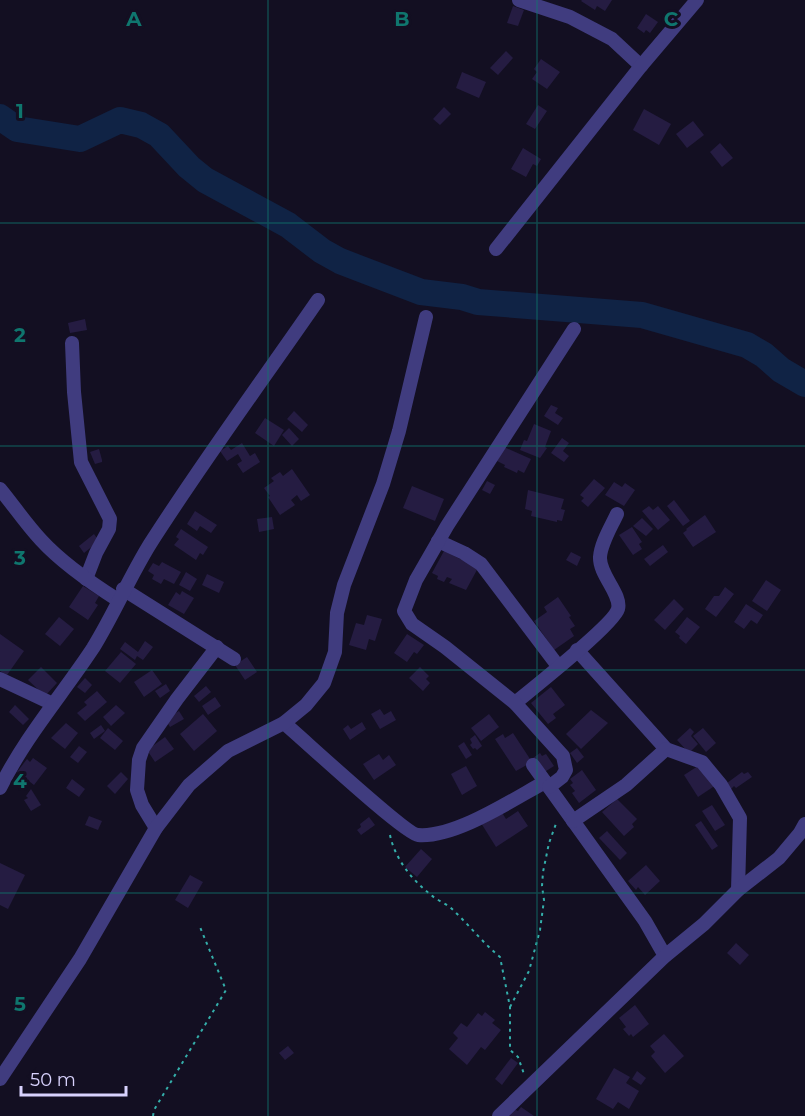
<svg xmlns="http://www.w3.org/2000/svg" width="805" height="1116" font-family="Montserrat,sans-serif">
<rect width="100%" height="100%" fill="#130f22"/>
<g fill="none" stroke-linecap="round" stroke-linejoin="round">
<path stroke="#102345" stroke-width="26" d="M0,117L17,129L80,139L120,120L141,125L159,135L189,167L205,180L288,225L322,251L340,261L421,292L462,297L478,302L642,315L747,345L764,355L781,370L805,384"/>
</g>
<g fill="#251c42">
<path d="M582,0H612L605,11L597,6L595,10L581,1Z"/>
<path d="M513,6L524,10L518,26L507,23Z"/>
<path d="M646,14L658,22L650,33L646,30L644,33L637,28Z"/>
<path d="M506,51L513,58L498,75L490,68Z"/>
<path d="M541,59L560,72L547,89L532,79L537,72L534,69Z"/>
<path d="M462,72L486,82L479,98L456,88Z"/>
<path d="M538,105L547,111L535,129L526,124Z"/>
<path d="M444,107L451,114L440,125L433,119Z"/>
<path d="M644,109L671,124L659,145L633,130Z"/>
<path d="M693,121L704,135L687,148L676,134Z"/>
<path d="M720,143L733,158L722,167L710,152Z"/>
<path d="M523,148L541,159L537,166L533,164L526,177L511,169Z"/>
<path d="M85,319L87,330L70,333L68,323Z"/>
<path d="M551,405L558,408L555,413L563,418L558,425L544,416Z"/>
<path d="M294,411L308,425L302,432L287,419Z"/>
<path d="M265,418L284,430L274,446L255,433Z"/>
<path d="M534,424L551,431L545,447L547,448L540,458L520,450L524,440L527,441Z"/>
<path d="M289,428L299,439L292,446L282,435Z"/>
<path d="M562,438L569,443L563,451L569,456L564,462L551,453Z"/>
<path d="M242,443L250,456L255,453L260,462L243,473L237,464L242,461L238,454L227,461L220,451L228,446L231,450Z"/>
<path d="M504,447L531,459L524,473L518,470L517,473L504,467L505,465L497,461Z"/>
<path d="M99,449L102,460V462L95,464L90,452Z"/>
<path d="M292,469L310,495L301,501L297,495L291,500L295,505L280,515L268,497L270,496L264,488L274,481L271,478L280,472L283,476Z"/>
<path d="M594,479L605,488L588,507L581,501L584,498L580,495Z"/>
<path d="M487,481L495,485L490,494L482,490Z"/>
<path d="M614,482L622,487L625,483L635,490L624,506L605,495Z"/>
<path d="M412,486L444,499L435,521L403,508Z"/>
<path d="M528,490L564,499L561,509L565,510L562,521L557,520V522L531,516L532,511L525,509Z"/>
<path d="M674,500L690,521L683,526L667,506Z"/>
<path d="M649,506L653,510L658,506L670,520L658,530L642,511Z"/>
<path d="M195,511L217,525L211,533L200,526L197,531L187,524Z"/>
<path d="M705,515L716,532L693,547L683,533L687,530L686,529Z"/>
<path d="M272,517L274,529L259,532L257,519Z"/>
<path d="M642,518L653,529L646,536L633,526Z"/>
<path d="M632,527L642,542L639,544L642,549L633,555L619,535Z"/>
<path d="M181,529L208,547L203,555L200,553L196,560L174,545L179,539L176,537Z"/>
<path d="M94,534L99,541L84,553L79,546Z"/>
<path d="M663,545L668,552L650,566L644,559Z"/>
<path d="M444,551L478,568L466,590L449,583L452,579L447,577L444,582L437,579L438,576L432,573Z"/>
<path d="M571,552L581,557L577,566L566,560Z"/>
<path d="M162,562L181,572L174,584L164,579L161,584L152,579L154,575L148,571L153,563L159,566Z"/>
<path d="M186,572L197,579L190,591L179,585Z"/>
<path d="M207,574L224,582L219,593L202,585Z"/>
<path d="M766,580L781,590L767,611L752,601Z"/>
<path d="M83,586L99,596L95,603L98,605L88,620L69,607Z"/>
<path d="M725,587L734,594L716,617L705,609L714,596H719Z"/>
<path d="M182,591L194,598L184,614L168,605L176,592L180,595Z"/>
<path d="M558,597L571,616L569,617L575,626L570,629L574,636L554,650L534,621L547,612L544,607Z"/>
<path d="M674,599L684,609L665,630L654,620Z"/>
<path d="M746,604L763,615L757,624L751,620L744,629L734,622Z"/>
<path d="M367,615L382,619L375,641L369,639L366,650L349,645L356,623L364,625Z"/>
<path d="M59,617L74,629L60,646L45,634Z"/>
<path d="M687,617L700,627L686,644L679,638L680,636L675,632Z"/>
<path d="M0,634L24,651L7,675L0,671Z"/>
<path d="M407,634L424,645L417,654L414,652L407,662L394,653Z"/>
<path d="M145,641L153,647L143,660L137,656L135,660L120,649L125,642L138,652Z"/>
<path d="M121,652L136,664L120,683L105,671Z"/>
<path d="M247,657L257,672L245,680L235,665Z"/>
<path d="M41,667L57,683L45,696L28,680Z"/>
<path d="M420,667L429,676L426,679L430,683L423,691L409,678Z"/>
<path d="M152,670L162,684L144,697L134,682Z"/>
<path d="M85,678L92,685L85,693L77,687Z"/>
<path d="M166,684L170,691L160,698L155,691Z"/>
<path d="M206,686L211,692L199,702L194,696Z"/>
<path d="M551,687L565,705L553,714L556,718L548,724L531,703Z"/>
<path d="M97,691L107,702L85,721L77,713L87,705L84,702Z"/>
<path d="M215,697L221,706L208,715L202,706Z"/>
<path d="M15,705L29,719L23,725L9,712Z"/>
<path d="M116,705L125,713L111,726L103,717Z"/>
<path d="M380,709L384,715L391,711L396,720L380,729L371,714Z"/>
<path d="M591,710L608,723L581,749L566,734Z"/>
<path d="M179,711L184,719L170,727L165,719Z"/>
<path d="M203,714L217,731L194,751L180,734Z"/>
<path d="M489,714L499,727L481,741L471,728Z"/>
<path d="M362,722L366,729L350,740L343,729L348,725L351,729Z"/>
<path d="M66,723L78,733L65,749L51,738Z"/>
<path d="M101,725L105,731L94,739L90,733Z"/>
<path d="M108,728L123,741L115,750L100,738Z"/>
<path d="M690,728L694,732L691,736L698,744L689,753L677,740Z"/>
<path d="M703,728L716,743L706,752L693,736Z"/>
<path d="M513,733L532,762L516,771L495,739L503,734L505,738Z"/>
<path d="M475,735L482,746L477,750L475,748L473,749L470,745L472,743L470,739Z"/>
<path d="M165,737L174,749L155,762L147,750Z"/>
<path d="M464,742L472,755L466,759L458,746Z"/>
<path d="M79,746L87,752L78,763L70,757Z"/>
<path d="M577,748L584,757L577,763L570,753Z"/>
<path d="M540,753L542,756L546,754L554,766L543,773L533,758Z"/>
<path d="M379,754L383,760L389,755L396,765L374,780L363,764Z"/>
<path d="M33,758L47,768L34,785L17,772L27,759L30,762Z"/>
<path d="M466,766L477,786L462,795L451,774Z"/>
<path d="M698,766L716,785L698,797L684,775Z"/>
<path d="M582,770L596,790L579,803L572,793L575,791L570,785L573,783L570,779Z"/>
<path d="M121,772L128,779L115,794L107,786Z"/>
<path d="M742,772L744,774L748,772L752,777L736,788L734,786L731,789L727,783Z"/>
<path d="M72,779L85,789L79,797L66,788Z"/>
<path d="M31,789L41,805L31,811L24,800L28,798L26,796Z"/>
<path d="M617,799L637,819L632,824L634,827L624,836L602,812Z"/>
<path d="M712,805L725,825L715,831L702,811Z"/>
<path d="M501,811L506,819L518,811L528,826L496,847L481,823Z"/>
<path d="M89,816L102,821L98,830L85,825Z"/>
<path d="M369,817L375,825L361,835L357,830L361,827L360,824Z"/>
<path d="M701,821L718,846L712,850L695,825Z"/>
<path d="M607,831L627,853L620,860L599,838Z"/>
<path d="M421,849L432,859L417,877L405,867Z"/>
<path d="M0,863L25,875L8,909L0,905Z"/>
<path d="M646,865L660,881L645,895L638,887L636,890L628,881Z"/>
<path d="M190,875L203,882L188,908L175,900Z"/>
<path d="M736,943L749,955L740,965L727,953Z"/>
<path d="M635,1005L649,1024L633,1037L631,1034L629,1036L623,1029L626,1027L619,1018Z"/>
<path d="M485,1012L495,1020L492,1023L501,1030L485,1050L481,1047L467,1065L449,1049L458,1038L453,1033L461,1023L467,1027L478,1013L482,1016Z"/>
<path d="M664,1034L684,1056L665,1073L651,1056L655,1052L650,1046Z"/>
<path d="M288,1046L294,1053L285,1060L279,1053Z"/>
<path d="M511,1058L518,1063L502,1085L495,1079Z"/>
<path d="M614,1068L630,1077L626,1083L639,1091L629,1109L618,1102L613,1109L596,1099Z"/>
<path d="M637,1071L646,1078L641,1085L632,1079Z"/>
<path d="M521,1107L534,1116H509L514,1109L518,1111Z"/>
</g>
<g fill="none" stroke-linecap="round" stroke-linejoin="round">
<g stroke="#34aeaa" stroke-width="2" stroke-dasharray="3 4.5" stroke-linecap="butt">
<path d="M390,835C395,859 412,880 431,895C438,901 448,904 454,911C470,926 483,943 500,957L510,1007V1050L518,1057L524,1074"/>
<path d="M510,1007L529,971L540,930L544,900L542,886L543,872L549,843L557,821"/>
<path d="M153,1116L154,1110L226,990L200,927"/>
</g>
<g stroke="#403c7f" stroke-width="14">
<path d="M519,0L570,17L612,39L641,66"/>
<path d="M496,249L641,66L697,0"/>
<path d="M72,343L74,392L81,462L110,519L109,529L96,553L86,579"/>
<path d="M0,489C14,506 26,524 41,540C63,564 91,583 118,600"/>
<path d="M438,541L464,553L481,564L558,666"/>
<path d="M123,589L234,659"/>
<path d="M577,650L666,749L702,762L721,785L740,818L738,890"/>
<path d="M0,679L53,704"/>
<path d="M515,703C532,689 614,624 618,609C622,594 599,575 600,557C601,543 611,527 617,514"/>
<path d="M284,723C302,738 405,834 418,835C455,838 512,800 545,782"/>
<path d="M533,765L645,921L665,956"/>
<path d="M549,787L562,777L566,770L563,756L515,703L445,647L412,624L404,611L416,580L447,526L574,329"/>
<path d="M0,788C25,737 62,695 93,648C114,614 129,578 150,544C203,461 262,381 318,300"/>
<path d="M573,821L626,785L666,749"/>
<path d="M156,828L142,805L137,790L139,760L143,748L177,699L217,647"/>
<path d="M0,1079L80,959L156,828L189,785L228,751L284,723L306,705L324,683L335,652L337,613L344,585L383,484L399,431L426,317"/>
<path d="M499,1116L665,956L704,924L738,890L779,858L800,833L805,824"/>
</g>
</g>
<path fill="none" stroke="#0f766e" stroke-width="1.5" stroke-opacity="0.55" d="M268,0V1116M537,0V1116M0,223H805M0,446H805M0,670H805M0,893H805"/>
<g font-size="20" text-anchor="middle" font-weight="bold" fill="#0f766e" stroke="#130f22" stroke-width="6" stroke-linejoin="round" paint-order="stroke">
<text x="134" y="26">A</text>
<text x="402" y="26">B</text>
<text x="671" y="26">C</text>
<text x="20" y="118">1</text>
<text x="20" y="342">2</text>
<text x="20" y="565">3</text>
<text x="20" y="788">4</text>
<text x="20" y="1011">5</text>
</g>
<path d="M21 1086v9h105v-9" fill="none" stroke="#d8d2fd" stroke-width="3"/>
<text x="30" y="1086" font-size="18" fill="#d8d2fd" stroke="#130f22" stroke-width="4.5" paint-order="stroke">50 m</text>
</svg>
